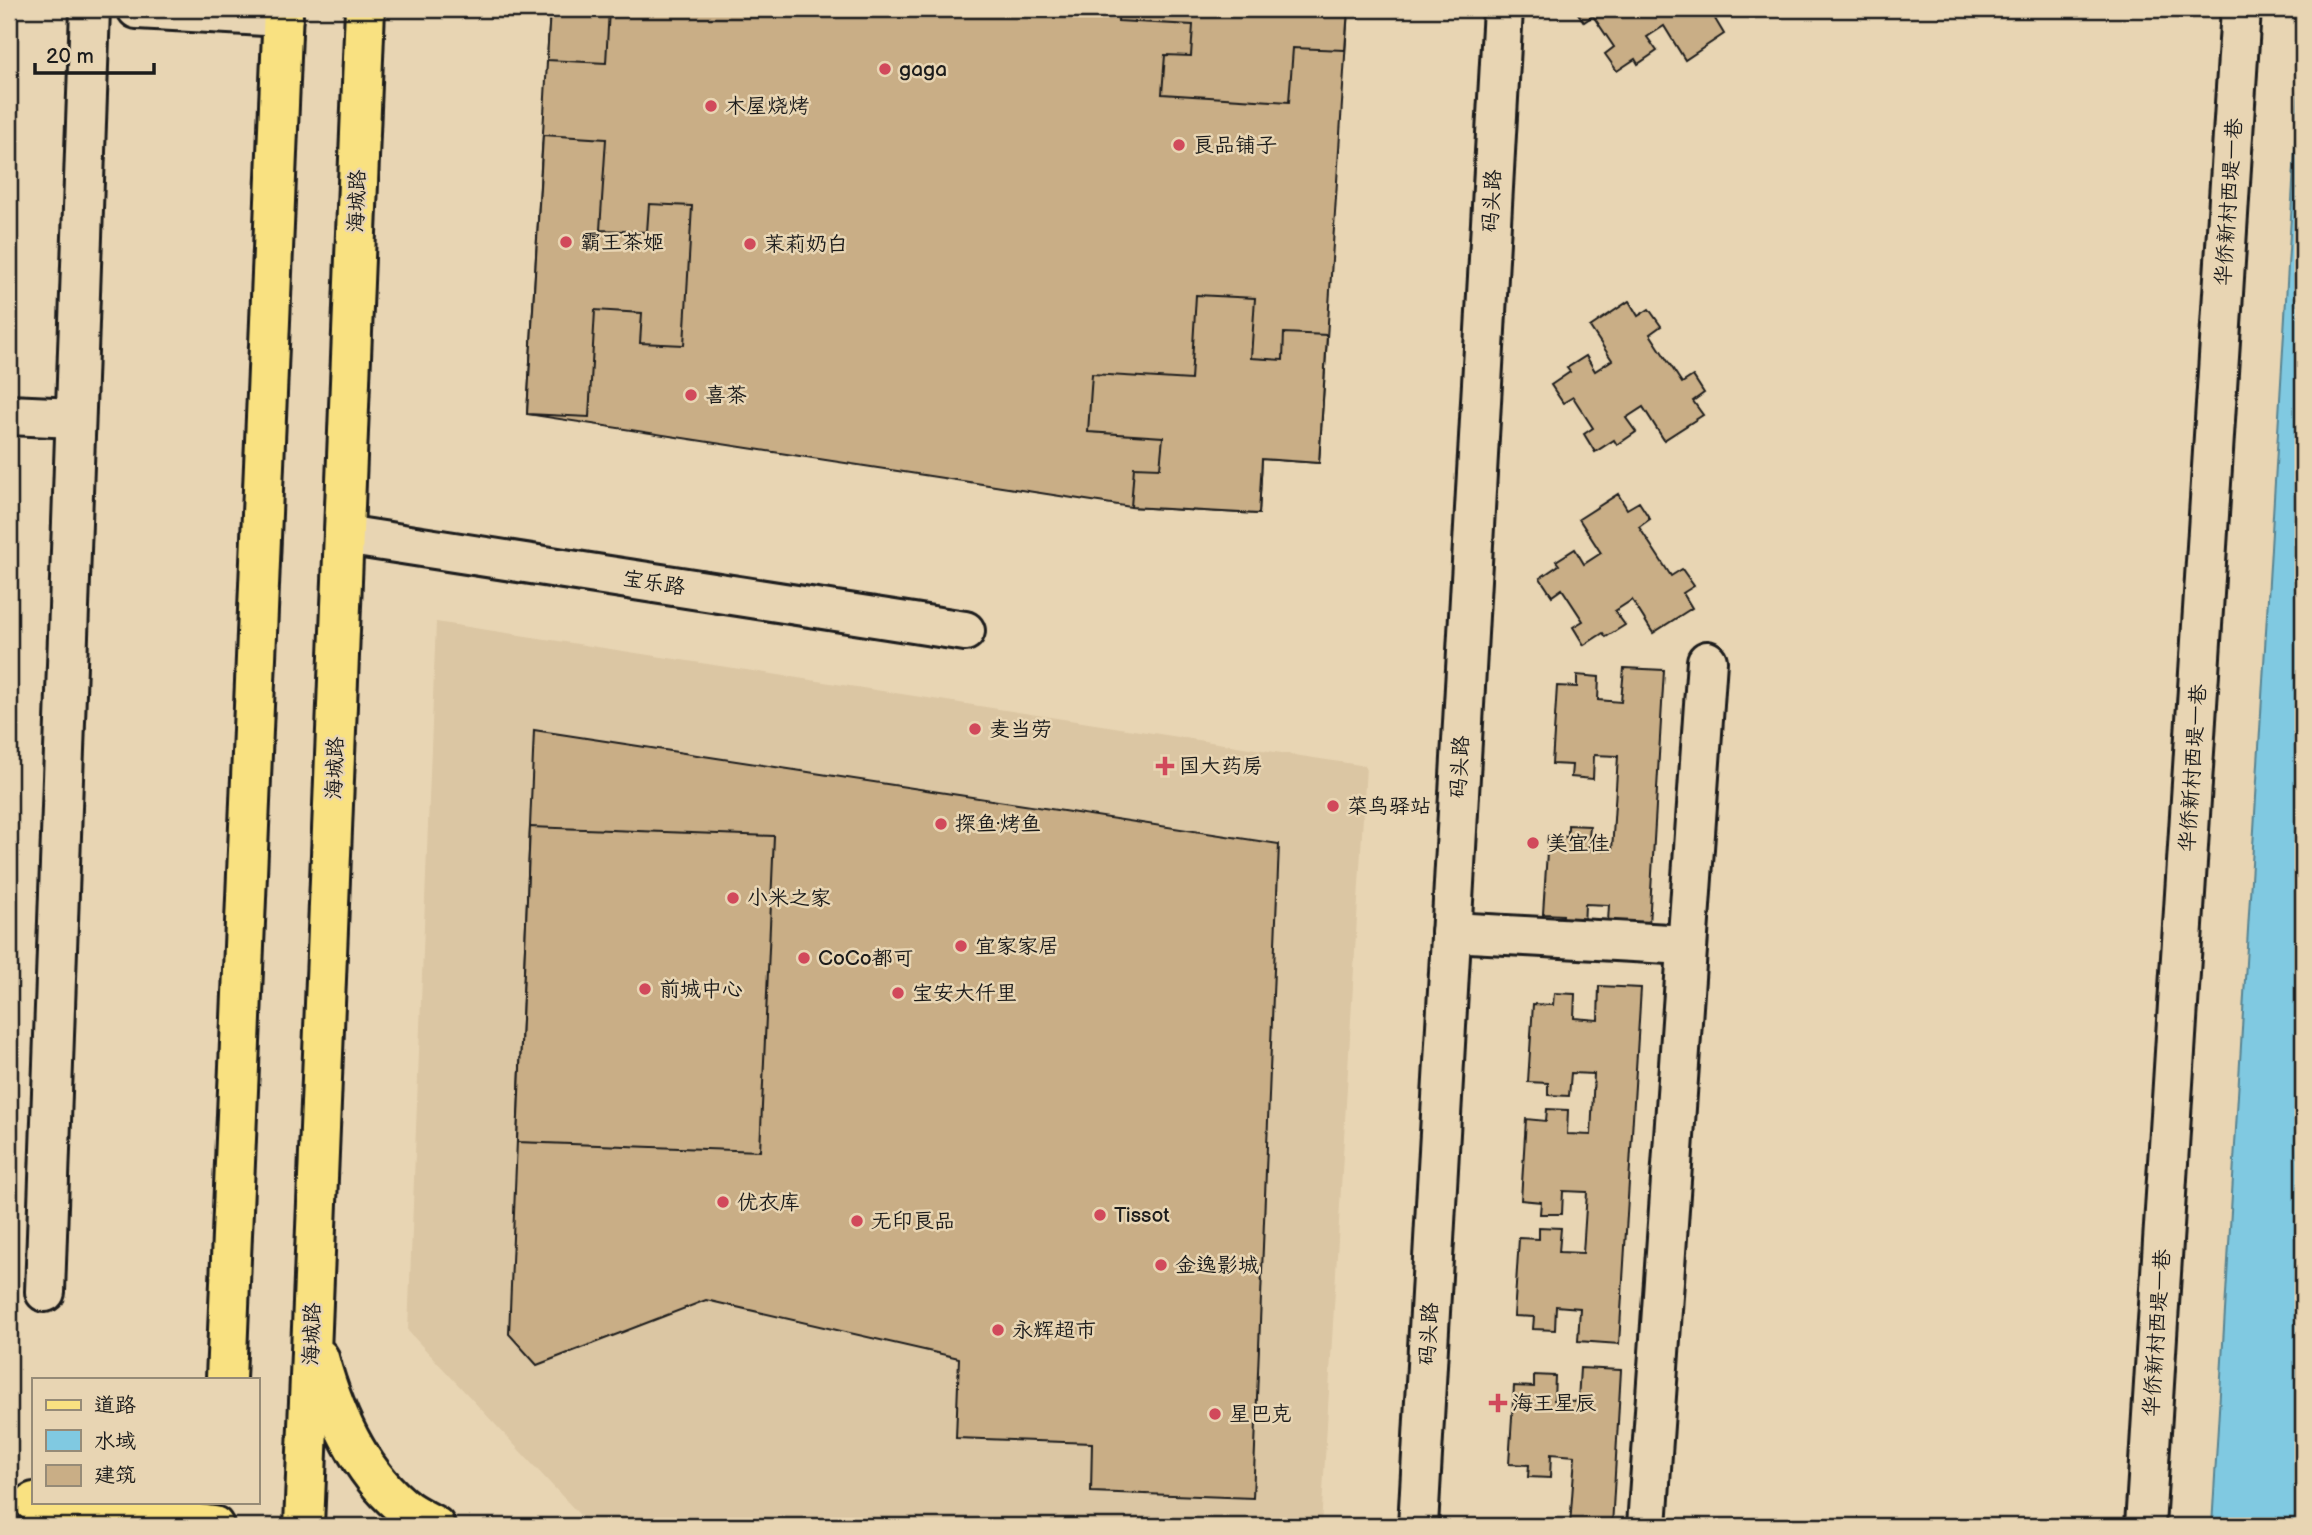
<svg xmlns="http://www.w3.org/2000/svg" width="2312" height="1535" font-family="'Balsamiq Sans','LXGW WenKai TC',sans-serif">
<rect width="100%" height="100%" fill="#e8d5b3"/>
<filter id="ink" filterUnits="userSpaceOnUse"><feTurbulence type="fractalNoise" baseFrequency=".0143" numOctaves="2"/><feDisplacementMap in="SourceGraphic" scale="14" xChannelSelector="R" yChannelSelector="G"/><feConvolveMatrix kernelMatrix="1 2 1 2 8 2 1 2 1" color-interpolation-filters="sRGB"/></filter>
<g filter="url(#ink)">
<path fill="#dbc6a3" d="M436,622L1366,766L1321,1526H590L408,1331Z"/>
<path fill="#80c9e1" stroke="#588492" stroke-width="2" d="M2303,23V1526H2212L2301,51Z"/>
<g fill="#c9ae86" stroke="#1c1c1c" stroke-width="2">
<path d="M550,9H1348L1319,463L1262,459L1259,514L1131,507L527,414Z"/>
<path d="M550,9H609L606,63L547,60Z"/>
<path d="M1119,9H1348L1345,50L1293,48L1289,102L1162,94L1165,55L1191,56L1193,25L1118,21Z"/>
<path d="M1575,9H1723L1726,13L1715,19L1724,34L1685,60L1664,26L1647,37L1657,51L1638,64L1635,59L1617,71L1605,54L1614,47L1593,16L1584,22Z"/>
<path d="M543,135L606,139L600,230L647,232L649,204L692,206L684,345L640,343L642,313L595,310L589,417L527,414Z"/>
<path d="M1196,295L1255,298L1251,358L1283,360L1284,333L1327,335L1319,463L1262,459L1259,514L1131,507L1134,467L1160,468L1163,437L1088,432L1092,374L1191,380Z"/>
<path d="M1629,301L1638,316L1649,309L1661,326L1650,334L1682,383L1693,376L1704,393L1693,401L1703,415L1664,440L1643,407L1626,418L1636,432L1617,445L1614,440L1595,452L1584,434L1593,428L1573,397L1563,403L1551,385L1570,372L1567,368L1586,356L1595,371L1612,360L1590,327Z"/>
<path d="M1618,494L1627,509L1639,502L1650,519L1639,527L1671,576L1682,569L1694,586L1683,593L1692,608L1653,633L1632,600L1615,611L1625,625L1606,637L1603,633L1584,645L1573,627L1583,621L1562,589L1552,596L1540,578L1559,565L1556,561L1575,549L1584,564L1601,553L1579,519Z"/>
<path d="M1624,668L1664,670L1648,942L1607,939L1609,905L1585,904L1584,928L1562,927L1563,915L1543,914L1548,836L1568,837V825L1590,826L1588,850L1612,851L1618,756L1594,755L1593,779L1571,777L1572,765L1552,764L1557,686L1577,687V675L1599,677L1598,700L1621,702Z"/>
<path d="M534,730L1279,844L1253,1498L1091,1492L1092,1443L956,1438L959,1358L706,1300L537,1365L509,1334Z"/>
<path d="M530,827L774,836L760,1151L517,1142Z"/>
<path d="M1599,986L1641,988L1619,1344L1578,1341L1580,1308L1556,1306L1555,1330L1533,1329L1534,1317L1514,1316L1519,1238L1539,1239V1227L1561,1228L1559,1252L1583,1253L1587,1192L1563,1191L1562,1214H1540L1541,1202L1521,1200L1526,1119L1546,1121L1547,1109L1568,1110L1567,1134L1591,1135L1594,1074L1571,1073L1569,1096L1548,1095V1083L1528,1082L1533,1004L1553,1005L1554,993L1575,994L1574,1018L1598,1020Z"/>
<path d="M1580,1368L1621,1370L1612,1526H1570L1575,1456L1551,1454L1550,1478L1528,1477L1529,1465L1509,1464L1514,1386L1534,1387V1375L1555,1376L1554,1400L1578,1401Z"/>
</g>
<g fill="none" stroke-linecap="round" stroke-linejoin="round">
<g stroke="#1c1c1c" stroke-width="44">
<g id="minor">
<path d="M137,9L283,17"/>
<path d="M9,415L75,418"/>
<path d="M344,535L965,631"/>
<path d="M1451,932L1687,945"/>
<path d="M45,1292L90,9"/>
<path d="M1418,1526L1503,9"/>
<path d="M1647,1526L1707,661"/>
<path d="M2145,1526L2241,9"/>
</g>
</g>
<g stroke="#1c1c1c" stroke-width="44">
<g id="major">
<path d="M319,1358C334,1413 360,1474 407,1510C416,1516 426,1521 435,1526"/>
<path d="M226,1379L283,9"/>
<path d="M34,1502L214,1526"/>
<path d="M304,1526L365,9"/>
</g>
</g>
<use href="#minor" stroke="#e8d5b3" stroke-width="38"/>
<use href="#major" stroke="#f9e181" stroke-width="38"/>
</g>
</g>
<g fill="#d1495b" stroke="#e8d5b3" stroke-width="2.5">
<circle cx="885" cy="69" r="7"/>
<circle cx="711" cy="106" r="7"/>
<circle cx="1179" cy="145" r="7"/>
<circle cx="566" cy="242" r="7"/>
<circle cx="750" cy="244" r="7"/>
<circle cx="691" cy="395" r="7"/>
<circle cx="975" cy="729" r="7"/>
<path d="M1161.5 755.5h7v7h7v7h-7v7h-7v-7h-7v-7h7z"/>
<circle cx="1333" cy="806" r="7"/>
<circle cx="941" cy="824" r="7"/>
<circle cx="1533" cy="843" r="7"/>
<circle cx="733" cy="898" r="7"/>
<circle cx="961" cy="946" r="7"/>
<circle cx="804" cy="958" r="7"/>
<circle cx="645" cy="989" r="7"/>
<circle cx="898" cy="993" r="7"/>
<circle cx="723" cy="1202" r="7"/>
<circle cx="1100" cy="1215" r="7"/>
<circle cx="857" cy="1221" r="7"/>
<circle cx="1161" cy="1265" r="7"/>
<circle cx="998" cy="1330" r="7"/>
<path d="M1494.5 1392.5h7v7h7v7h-7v7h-7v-7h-7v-7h7z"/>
<circle cx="1215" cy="1414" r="7"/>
</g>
<g text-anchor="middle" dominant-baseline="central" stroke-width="5" stroke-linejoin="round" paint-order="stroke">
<g font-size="21" fill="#1c1c1c" stroke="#e8d5b3" text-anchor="start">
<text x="899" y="69">gaga</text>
<text x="725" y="106">木屋烧烤</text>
<text x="1193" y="145">良品铺子</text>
<text x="580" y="242">霸王茶姬</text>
<text x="764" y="244">茉莉奶白</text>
<text x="705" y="395">喜茶</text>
<text x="989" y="729">麦当劳</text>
<text x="1179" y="766">国大药房</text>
<text x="1347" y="806">菜鸟驿站</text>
<text x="955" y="824">探鱼·烤鱼</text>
<text x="1547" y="843">美宜佳</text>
<text x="747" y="898">小米之家</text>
<text x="975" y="946">宜家家居</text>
<text x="818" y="958">CoCo都可</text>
<text x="659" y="989">前城中心</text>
<text x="912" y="993">宝安大仟里</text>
<text x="737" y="1202">优衣库</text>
<text x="1114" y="1215">Tissot</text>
<text x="871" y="1221">无印良品</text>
<text x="1175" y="1265">金逸影城</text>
<text x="1012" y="1330">永辉超市</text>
<text x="1512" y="1403">海王星辰</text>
<text x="1229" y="1414">星巴克</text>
</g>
<g font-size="21" fill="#1c1c1c" stroke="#e8d5b3">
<text transform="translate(357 201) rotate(-88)">海城路</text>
<text transform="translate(1492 201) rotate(-87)">码头路</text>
<text transform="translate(2229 202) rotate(-86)">华侨新村西堤一巷</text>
<text transform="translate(654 583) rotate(9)">宝乐路</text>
<text transform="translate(1460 767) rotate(-87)">码头路</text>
<text transform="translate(335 768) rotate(-88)">海城路</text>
<text transform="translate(2193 768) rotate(-86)">华侨新村西堤一巷</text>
<text transform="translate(2157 1333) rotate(-86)">华侨新村西堤一巷</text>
<text transform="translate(312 1334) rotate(-88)">海城路</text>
<text transform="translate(1429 1334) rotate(-87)">码头路</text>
</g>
</g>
<rect width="2312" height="1535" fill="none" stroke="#e8d5b3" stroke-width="35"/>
<rect x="18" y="18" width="2277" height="1500" fill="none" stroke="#1c1c1c" stroke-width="2.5" filter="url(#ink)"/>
<rect x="32" y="1378" width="228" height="126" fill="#e8d5b3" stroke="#968b77" stroke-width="2"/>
<rect x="46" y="1400" width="35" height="10" fill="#f9e181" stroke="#968b77" stroke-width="2"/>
<text x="94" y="1412" font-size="21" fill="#1c1c1c">道路</text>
<rect x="46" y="1430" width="35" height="21" fill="#80c9e1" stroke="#968b77" stroke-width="2"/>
<text x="94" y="1448" font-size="21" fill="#1c1c1c">水域</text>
<rect x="46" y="1465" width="35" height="21" fill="#c9ae86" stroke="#968b77" stroke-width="2"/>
<text x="94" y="1482" font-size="21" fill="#1c1c1c">建筑</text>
<path d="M35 63v10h119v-10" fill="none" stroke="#1c1c1c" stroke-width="3.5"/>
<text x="46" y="63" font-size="21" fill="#1c1c1c" stroke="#e8d5b3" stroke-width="5" paint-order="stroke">20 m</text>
</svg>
